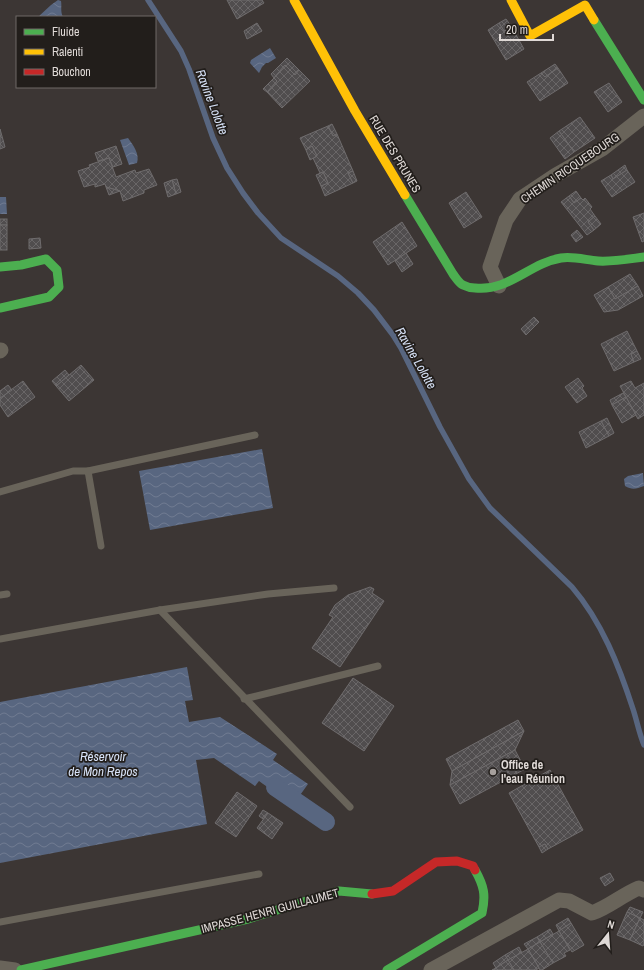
<svg xmlns="http://www.w3.org/2000/svg" width="644" height="970" font-family="'Archivo Narrow',sans-serif">
<defs>
<pattern id="water-waves" width="16" height="10" patternUnits="userSpaceOnUse"><rect width="16" height="10" fill="#586680"/><path d="M0 5q4-4 8 0t8 0" fill="none" stroke="#707b91"/></pattern>
<pattern id="building-cross-hatch" width="8" height="8" patternUnits="userSpaceOnUse"><rect width="8" height="8" fill="#504d4e"/><path d="M0 0l8 8M0 8l8-8" fill="none" stroke="#696667"/></pattern>
</defs>
<rect width="100%" height="100%" fill="#3c3634"/>
<g fill="url(#water-waves)">
<path d="M58,0L61,1C62,6 60,12 63,17H38L51,5Z"/>
<path d="M270,48L276,58L268,63H266L262,67L259,73L250,63L251,60Z"/>
<path d="M128,138C133,145 140,154 137,163L129,165L120,140Z"/>
<path d="M0,197H6L7,214H0Z"/>
<path d="M262,449L273,508L150,530L139,471Z"/>
<path d="M643,473L644,486C636,489 632,490 625,486L624,479L628,476Z"/>
<path d="M187,667L193,700L185,701L189,722L220,717L277,754L273,760L308,784L293,805L259,781L255,786L214,758L196,760L207,824L0,863V702Z"/>
</g>
<g fill="none" stroke-linecap="round" stroke-linejoin="round">
<path stroke="#586680" stroke-width="5.5" d="M148,0L181,51L189,69L213,138L227,168L243,193L258,213L281,238L338,276L358,293L374,310L393,335L401,348L440,427L469,479L490,508L572,587C602,622 619,666 633,709C637,721 639,733 644,745"/>
<path stroke="#586680" stroke-width="18" d="M275,787L326,822"/>
</g>
<g fill="url(#building-cross-hatch)" stroke="#6f6c6d">
<path d="M227,0H262L264,3L237,19Z"/>
<path d="M506,19L511,26L504,31L499,23Z"/>
<path d="M257,23L262,31L247,39L244,31Z"/>
<path d="M499,23L504,31L511,26L524,49L506,60L488,30Z"/>
<path d="M287,58L299,70L295,75L285,65L274,78L271,74Z"/>
<path d="M555,64L558,68L545,77L541,73Z"/>
<path d="M285,65L295,75L299,70L310,81L282,108L267,92L277,81L274,78Z"/>
<path d="M558,68L568,83L540,101L527,82L541,73L545,77Z"/>
<path d="M274,78L277,81L267,92L263,89Z"/>
<path d="M609,83L622,102L608,112L594,92Z"/>
<path d="M580,117L595,138L574,152L559,131Z"/>
<path d="M332,124L337,134L333,136L328,126Z"/>
<path d="M328,126L333,136L337,134L353,171L348,173L353,183L325,196L321,186L328,183L323,172L320,173L313,158L317,156L312,146L306,150L300,138Z"/>
<path d="M0,129L5,147L0,149Z"/>
<path d="M559,131L574,152L565,159L550,138Z"/>
<path d="M116,146L122,164L113,167L109,158L98,161L95,153Z"/>
<path d="M312,146L317,156L310,160L306,150Z"/>
<path d="M109,158L116,177L135,170L136,173L149,169L157,185L144,190V193L123,201L120,191L106,187L105,184L95,187V184L84,187L78,171L90,167L89,165Z"/>
<path d="M625,165L627,170L613,179L611,175Z"/>
<path d="M627,170L635,182L612,197L601,181L611,175L613,179Z"/>
<path d="M353,171L357,181L353,183L348,173Z"/>
<path d="M323,172L328,183L321,186L316,175Z"/>
<path d="M177,179L181,192L176,194L172,180Z"/>
<path d="M172,180L176,194L168,197L164,183Z"/>
<path d="M106,187L120,191L109,195Z"/>
<path d="M576,191L581,198L574,203L569,196Z"/>
<path d="M466,192L482,217L464,228L449,203Z"/>
<path d="M569,196L574,203L581,198L583,200L585,198L592,207L590,209L595,216L588,222L594,230L587,235L561,202Z"/>
<path d="M644,213V241L642,242L633,217Z"/>
<path d="M595,216L601,224L594,230L588,222Z"/>
<rect x="0" y="219" width="7" height="6"/>
<path d="M402,222L417,246L388,265L373,242Z"/>
<rect x="0" y="225" width="7" height="25"/>
<path d="M577,230L583,237L576,242L571,235Z"/>
<path d="M40,238L41,248L29,249V239Z"/>
<path d="M406,253L413,264L402,272L395,261Z"/>
<path d="M630,274L638,286L615,299L608,287Z"/>
<path d="M638,286L643,296L618,310L604,312L594,295L608,287L615,299Z"/>
<path d="M534,317L539,322L526,335L521,329Z"/>
<path d="M627,331L637,351L631,354L634,362L614,371L601,344Z"/>
<path d="M637,351L641,359L634,362L631,354Z"/>
<path d="M81,365L94,380L69,401L56,386Z"/>
<path d="M65,370L69,375L56,386L52,381Z"/>
<path d="M578,378L584,386L582,388L587,396L577,403L565,387Z"/>
<path d="M23,381L35,397L8,417L0,405V398Z"/>
<path d="M631,381L635,388L644,383V415L638,419L620,386Z"/>
<path d="M8,385L12,390L0,398V391Z"/>
<path d="M623,393L626,397L612,405L610,400Z"/>
<path d="M626,397L636,415L622,423L612,405Z"/>
<path d="M607,418L614,433L609,436L601,421Z"/>
<path d="M601,421L609,436L586,448L579,432Z"/>
<path d="M370,587L374,589L372,593L384,601L340,667L312,648L333,617L329,615L335,605L348,595Z"/>
<path d="M353,678L394,706L364,751L322,723Z"/>
<path d="M518,720L524,731L452,771L446,759Z"/>
<path d="M524,731L515,750L450,785L452,771Z"/>
<path d="M515,750L525,769L460,804L450,785Z"/>
<path d="M550,770L583,830L548,849L545,844L539,847L509,793Z"/>
<path d="M237,792L257,806L236,837L215,823Z"/>
<path d="M263,810L268,813L263,819L259,816Z"/>
<path d="M268,813L283,823L272,839L257,828Z"/>
<path d="M545,844L548,849L542,853L539,847Z"/>
<path d="M610,873L614,880L605,886L600,878Z"/>
<path d="M630,907L643,912L640,918L627,912Z"/>
<path d="M627,912L640,918L630,940L617,935Z"/>
<path d="M568,918L571,923L559,931L556,925Z"/>
<path d="M640,918L644,920V944L643,946L630,940Z"/>
<path d="M571,923L584,945L572,952L559,931Z"/>
<path d="M550,929L553,934L540,942L537,937Z"/>
<path d="M559,931L570,950L564,953L566,956L553,963L540,942Z"/>
<path d="M537,937L540,942L528,949L524,944Z"/>
<path d="M540,942L553,963L542,970H540L528,949Z"/>
<path d="M519,947L522,953L508,960L505,955Z"/>
<path d="M528,949L539,968L536,970H514L508,960Z"/>
<path d="M505,955L508,960L496,968L493,963Z"/>
<path d="M508,960L514,970H492L496,968Z"/>
</g>
<g fill="none" stroke-linecap="round" stroke-linejoin="round">
<g stroke="#69645a" stroke-width="7">
<path d="M88,471L101,546"/>
<path d="M0,492L73,471H88L255,435"/>
<path d="M0,595L7,594"/>
<path d="M160,610L350,807"/>
<path d="M0,639L160,610L268,594L334,588"/>
<path d="M244,699L378,666"/>
<path d="M0,922L259,874"/>
</g>
<g stroke="#69645a" stroke-width="15">
<path d="M499,286L490,267L506,220L520,199L556,175L602,149L644,116"/>
<path d="M0,351L1,350"/>
<path d="M0,968L15,970"/>
<path d="M431,970L559,900L569,901L592,913C609,907 622,895 639,888L644,890"/>
</g>
<g stroke="#4caf50" stroke-width="9">
<path d="M594,20L644,100"/>
<path d="M405,195L453,274C456,278 459,283 463,285C467,287 472,288 475,288C508,292 530,263 561,258C573,256 586,260 598,261C613,262 629,259 644,257"/>
<path d="M0,267L21,265L46,259L57,270L59,287L49,297L0,308"/>
<path d="M21,970L248,919L339,891L372,894"/>
<path d="M387,970L482,913C486,895 484,886 475,870"/>
</g>
<g stroke="#ffc107" stroke-width="9">
<path d="M294,0L355,111L405,195"/>
<path d="M511,0L530,36L585,5L594,20"/>
</g>
<path stroke="#c62828" stroke-width="9" d="M372,894L393,891L436,862L457,861L473,866L475,870"/>
</g>
<circle fill="#a6a09d" stroke="#221e1b" stroke-width="1.5" cx="493" cy="772" r="4"/>
<g text-anchor="middle" dominant-baseline="central" stroke-width="3.5" stroke-linejoin="round" paint-order="stroke">
<g font-size="12" fill="#dfd9d6" stroke="#221e1b">
<text transform="translate(395 154) rotate(59)">RUE DES PRUNES</text>
<text transform="translate(570 168) rotate(-34)">CHEMIN RICQUEBOURG</text>
<text transform="translate(270 911) rotate(-15)">IMPASSE HENRI GUILLAUMET</text>
</g>
<g font-size="12" font-weight="bold" fill="#dfd9d6" stroke="#221e1b" text-anchor="start">
<text x="501" y="765">Office de<tspan x="501" dy="14">l'eau Réunion</tspan></text>
</g>
<g font-size="13" font-style="italic" fill="#d7e2f7" stroke="#221e1b">
<text transform="translate(212 102) rotate(69)">Ravine Lolotte</text>
<text transform="translate(416 358) rotate(60)">Ravine Lolotte</text>
<text x="103" y="756">Réservoir<tspan x="103" dy="15">de Mon Repos</tspan></text>
</g>
</g>
<rect x="16" y="16" width="140" height="72" fill="#221e1b" stroke="#6e6966"/>
<rect x="24" y="29" width="20" height="6" fill="#4caf50" stroke="#6e6966"/>
<text x="52" y="36" font-size="12" fill="#dfd9d6">Fluide</text>
<rect x="24" y="49" width="20" height="6" fill="#ffc107" stroke="#6e6966"/>
<text x="52" y="56" font-size="12" fill="#dfd9d6">Ralenti</text>
<rect x="24" y="69" width="20" height="6" fill="#c62828" stroke="#6e6966"/>
<text x="52" y="76" font-size="12" fill="#dfd9d6">Bouchon</text>
<g transform="translate(608 934) rotate(17)" stroke="#221e1b" stroke-width="3" paint-order="stroke">
<path d="M0-3L7 15L0 10L-7 15Z" fill="#dfd9d6"/>
<text y="-6" font-size="11" font-weight="bold" text-anchor="middle" fill="#dfd9d6">N</text>
</g>
<path d="M500 34v6h53v-6" fill="none" stroke="#dfd9d6" stroke-width="2"/>
<text x="506" y="34" font-size="12" fill="#dfd9d6" stroke="#221e1b" stroke-width="3" paint-order="stroke">20 m</text>
</svg>
